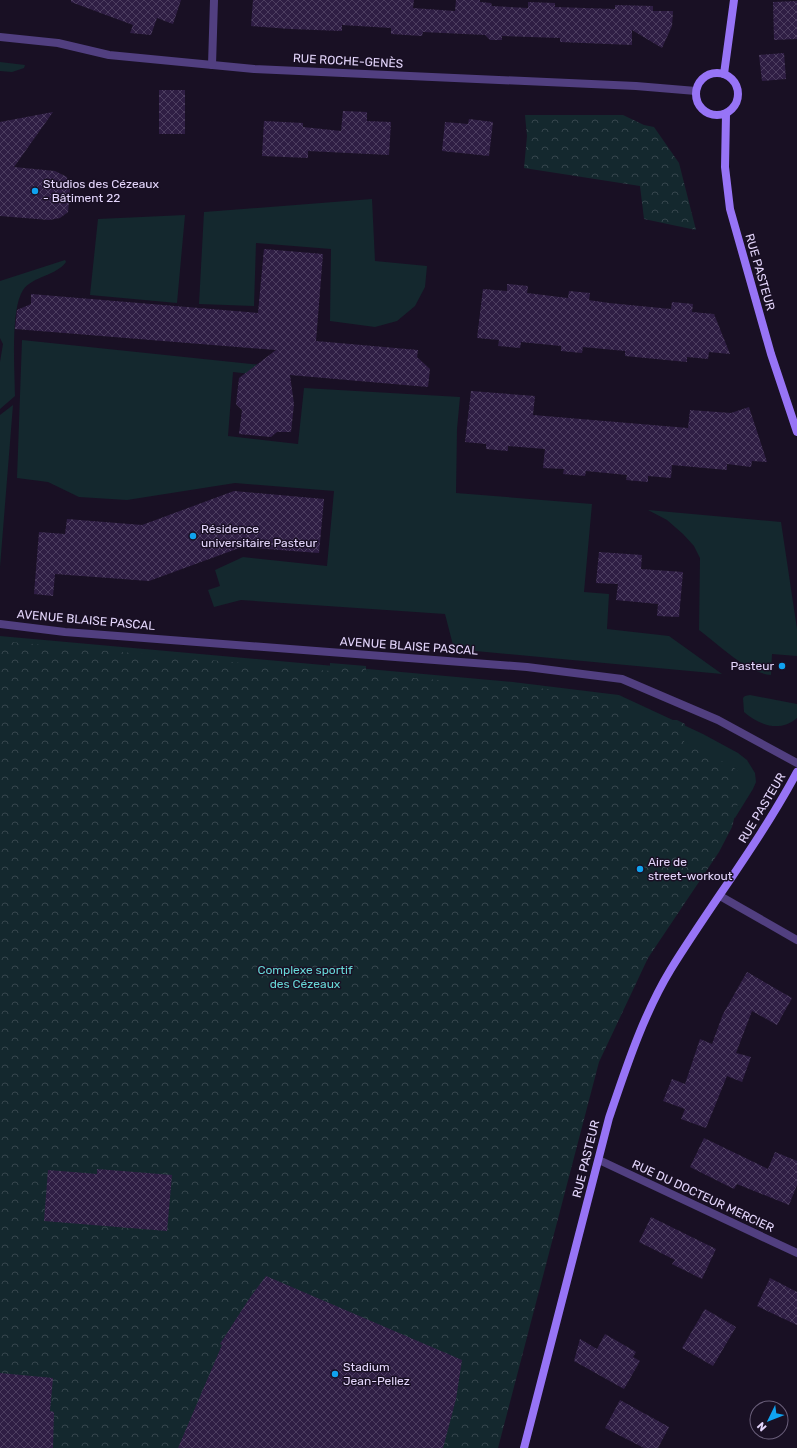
<svg xmlns="http://www.w3.org/2000/svg" width="797" height="1448" font-family="Rubik,sans-serif">
<defs>
<pattern id="park-crowns" width="20" height="18" patternUnits="userSpaceOnUse"><rect width="20" height="18" fill="#14282e"/><path d="M2 6a3 3 0 1 1 6 0M12 15a3 3 0 1 1 6 0" fill="none" stroke="#36464d"/></pattern>
<pattern id="building-cross-hatch" width="8" height="8" patternUnits="userSpaceOnUse"><rect width="8" height="8" fill="#2f1e44"/><path d="M0 0l8 8M0 8l8-8" fill="none" stroke="#4d3e60"/></pattern>
</defs>
<rect width="100%" height="100%" fill="#191024"/>
<g fill="#14282e">
<path d="M0,62L25,65L24,68L12,72L0,71Z"/>
<path d="M372,199L375,261L427,266L425,287L415,306L397,321L375,327L330,321L331,249L256,243L254,306L199,304L204,212Z"/>
<path d="M185,215L177,303L90,295L98,219Z"/>
<path d="M65,260L66,262C56,276 33,276 23,290C10,310 15,371 15,396L0,409V362L3,344L0,338V281Z"/>
<path d="M22,340L262,365L261,375L233,372L228,436L298,444L304,388L460,397L457,429L456,493L592,504L584,592L609,594L607,629L669,636L722,674L454,649L445,614L241,600L214,607L208,590L220,586L215,570L243,557L327,566L334,491L235,483L127,500L79,497L48,482L17,478Z"/>
<path d="M13,405L0,567V415Z"/>
<path d="M648,510L781,522L797,629V656L772,654L771,675C747,673 718,644 699,630L700,558L694,546L683,534L667,520Z"/>
<path d="M0,636L513,682L619,695L703,734L738,753L747,760L755,773L756,782L753,789L735,818L724,811L0,751Z"/>
<path d="M750,695L797,704V718C780,733 759,725 744,712L743,698L745,696Z"/>
</g>
<g fill="url(#park-crowns)">
<path d="M525,115H623L644,125L654,127L679,163L696,230L644,219L640,186L524,168L527,136Z"/>
<path d="M0,641L330,671V663L366,666V674L572,691L629,703L628,720H677L685,724L684,744L730,765L737,770L740,779L739,799L732,827L719,852L648,958L599,1062L498,1448H0Z"/>
</g>
<g fill="url(#building-cross-hatch)">
<path d="M71,0H181L173,24L157,18L151,35L130,33L133,25L71,2Z"/>
<path d="M253,0H414L413,8L455,11L456,0H480V2L491,3L492,6L528,8V2L555,3V7L615,9V5L653,6V11H673L672,26L662,48L632,30V45L560,42V38L502,36V40H490L485,35L423,32L422,36L391,34V28L342,25V31L290,29L251,26Z"/>
<path d="M797,1V39L774,40L773,2Z"/>
<path d="M784,53L786,79L762,81L759,55Z"/>
<rect x="159" y="90" width="26" height="44"/>
<path d="M343,111L367,112V121L391,122L389,155L308,151V158L262,156L264,121L303,123V127L341,131Z"/>
<path d="M53,112L14,167L55,171L67,177L70,191L68,212L60,218L49,220L0,216V122Z"/>
<path d="M469,119L493,122L489,156L442,151L445,122L468,124Z"/>
<path d="M264,249L323,254L316,341L418,350L417,357L430,369L428,387L290,375L294,404L291,432H277L271,437L239,434L242,410L236,404L239,378L276,350L15,329L17,310L31,304V294L258,313Z"/>
<path d="M507,284L528,286L527,293L568,298L569,291L590,293L589,300L609,303L671,309L672,302L693,304L692,312L714,314L730,354L709,352L708,359L687,357V362L625,356V351L583,347L582,353L561,351V346L521,342L520,348L498,346L499,340L477,338L483,289L507,291Z"/>
<path d="M471,391L535,396L533,415L688,428L690,410L731,413L749,407L767,462L752,461L751,467L727,464V470L672,465L671,478L648,476V482L626,480L627,475L586,471L585,476L563,474L564,469L543,468L545,449L508,446V451L486,449V444L465,442Z"/>
<path d="M234,491L324,499L319,553L242,547L149,581L55,574L53,596L34,594L39,532L65,534L67,519L142,525Z"/>
<path d="M599,552L642,555L641,569L683,572L679,617L657,616L658,604L616,600L618,584L596,583Z"/>
<path d="M747,972L792,998L777,1025L752,1011L736,1053L751,1057L742,1082L727,1076L706,1128L681,1119L685,1109L663,1101L672,1079L685,1084L700,1039L712,1044L723,1014Z"/>
<path d="M704,1138L768,1169L775,1152L797,1161V1185L789,1205L737,1184L734,1189L690,1167Z"/>
<path d="M97,1169L172,1175L167,1231L44,1221L48,1170L97,1174Z"/>
<path d="M651,1217L716,1249L702,1279L672,1264L675,1260L639,1242Z"/>
<path d="M266,1276L462,1360L456,1399L443,1448H178L222,1345L220,1344L249,1299Z"/>
<path d="M770,1278L797,1292V1325L757,1306Z"/>
<path d="M705,1309L736,1327L713,1366L682,1348Z"/>
<path d="M605,1334L636,1352L633,1357L640,1361L624,1389L574,1361L580,1339L597,1349Z"/>
<path d="M0,1373L53,1378L50,1411L54,1412L53,1448H0Z"/>
<path d="M620,1400L669,1427L658,1448H644L605,1428Z"/>
</g>
<g fill="none" stroke-linecap="round" stroke-linejoin="round">
<g stroke="#513f80" stroke-width="8">
<path d="M0,37L58,43L109,55L254,69L636,86L696,91"/>
<path d="M212,65L214,0"/>
<path d="M0,624L65,632L527,667L622,679L718,720L797,763"/>
<path d="M720,896L797,940"/>
<path d="M599,1160L797,1253"/>
</g>
<g stroke="#9774f6" stroke-width="8">
<circle cx="717" cy="94" r="21"/>
<path d="M724,74L734,0"/>
<path d="M726,114L725,167L730,209L771,354L797,432"/>
<path d="M524,1448L609,1118C626,1068 643,1015 671,969C712,903 760,841 797,772"/>
</g>
</g>
<g fill="#10a2ef" stroke="#191024" stroke-width="1.5">
<circle cx="35" cy="191" r="4"/>
<circle cx="193" cy="536" r="4"/>
<circle cx="782" cy="666" r="4"/>
<circle cx="640" cy="869" r="4"/>
<circle cx="335" cy="1374" r="4"/>
</g>
<g text-anchor="middle" dominant-baseline="central" stroke-width="3" stroke-linejoin="round" paint-order="stroke">
<g font-size="12" fill="#e4d6fc" stroke="#191024">
<text transform="translate(348 61) rotate(3)">RUE ROCHE-GENÈS</text>
<text transform="translate(760 272) rotate(74)">RUE PASTEUR</text>
<text transform="translate(86 620) rotate(5)">AVENUE BLAISE PASCAL</text>
<text transform="translate(409 646) rotate(4)">AVENUE BLAISE PASCAL</text>
<text transform="translate(762 808) rotate(-59)">RUE PASTEUR</text>
<text transform="translate(586 1159) rotate(-76)">RUE PASTEUR</text>
<text transform="translate(703 1196) rotate(25)">RUE DU DOCTEUR MERCIER</text>
</g>
<g font-size="12" fill="#e4d6fc" stroke="#191024" text-anchor="start">
<text x="43" y="184">Studios des Cézeaux<tspan x="43" dy="14">- Bâtiment 22</tspan></text>
<text x="201" y="529">Résidence<tspan x="201" dy="14">universitaire Pasteur</tspan></text>
<text x="774" y="666" text-anchor="end">Pasteur</text>
<text x="648" y="862">Aire de<tspan x="648" dy="14">street-workout</tspan></text>
<text x="343" y="1367">Stadium<tspan x="343" dy="14">Jean-Pellez</tspan></text>
</g>
<g font-size="12" fill="#67d8d7" stroke="#191024">
<text x="305" y="970">Complexe sportif<tspan x="305" dy="14">des Cézeaux</tspan></text>
</g>
</g>
<g transform="translate(769 1420) rotate(227)"><circle r="19" fill="#191024" stroke="#6a5f7a"/>
<path d="M0-3L7 15L0 10L-7 15Z" fill="#10a2ef"/>
<text y="-6" font-size="11" font-weight="bold" text-anchor="middle" fill="#e4d6fc">N</text>
</g>
</svg>
